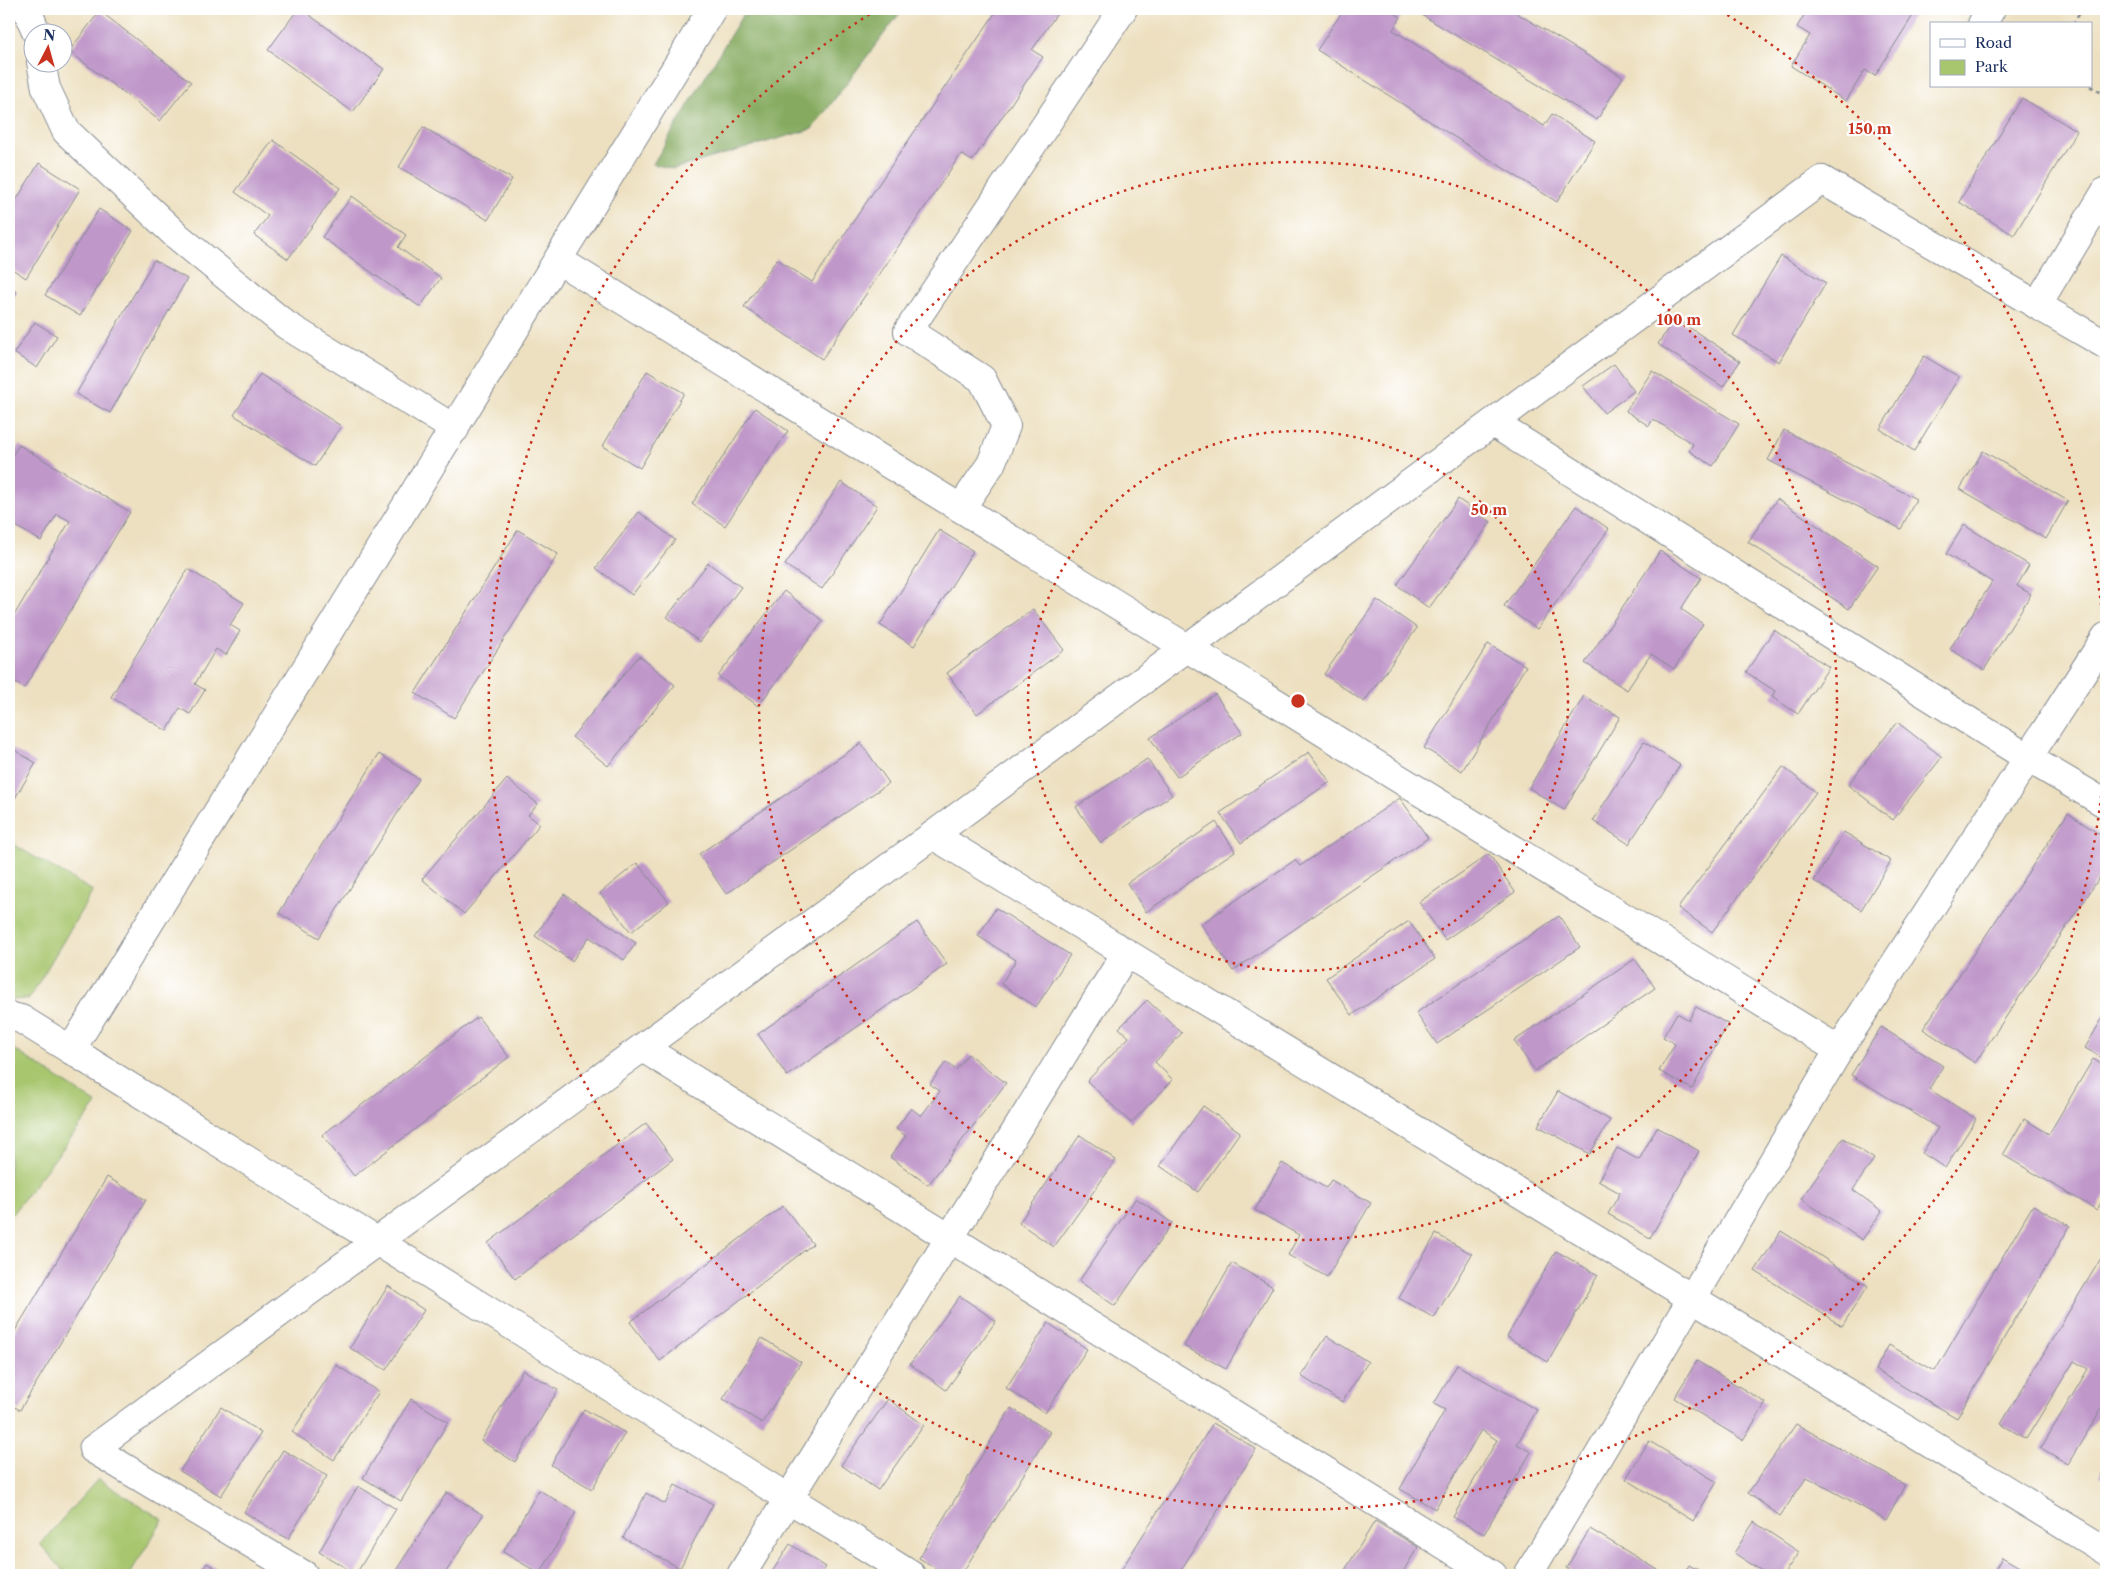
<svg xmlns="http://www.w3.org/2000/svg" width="2115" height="1584" font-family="'Libre Caslon Text',serif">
<rect width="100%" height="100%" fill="#fff"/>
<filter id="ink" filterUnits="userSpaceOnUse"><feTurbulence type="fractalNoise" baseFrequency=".02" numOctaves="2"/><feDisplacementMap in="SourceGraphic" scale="10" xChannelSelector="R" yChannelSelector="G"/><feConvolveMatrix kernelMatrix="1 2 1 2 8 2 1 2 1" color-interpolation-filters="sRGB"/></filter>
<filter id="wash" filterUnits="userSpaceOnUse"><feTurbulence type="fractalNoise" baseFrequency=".0096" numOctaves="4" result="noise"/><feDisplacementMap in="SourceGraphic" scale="20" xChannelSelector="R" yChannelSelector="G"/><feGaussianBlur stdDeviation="1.12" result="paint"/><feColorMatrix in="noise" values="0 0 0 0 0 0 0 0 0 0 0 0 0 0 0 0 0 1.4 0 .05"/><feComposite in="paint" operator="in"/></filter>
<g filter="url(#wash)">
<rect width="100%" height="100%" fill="#ede0c0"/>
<g fill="#a8c66e" stroke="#627a66">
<path d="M9,842L93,891L29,999L9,1000Z"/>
<path d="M9,1046L97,1104L9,1218Z"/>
<path d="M98,1479L163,1520L129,1575H67L40,1544Z"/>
</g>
<path fill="#86ab61" stroke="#506d60" d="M746,9H903L812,129L673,169L653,164Z"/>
<g id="blocks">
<g fill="#bf97c9">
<path d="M298,9H301L384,69L353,112L268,50Z"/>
<path d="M998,9H1060L1032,50L1043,57L972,161L961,154L822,359L744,307L777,259L812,282Z"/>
<path d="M1344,9H1387L1401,17L1393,30L1544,126L1552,114L1595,141L1557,202L1317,50Z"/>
<path d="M1412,9H1510L1623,77L1597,120Z"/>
<path d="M1808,9H1917L1875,76L1865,70L1846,101L1791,66L1810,35L1797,27Z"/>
<path d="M100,11L191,82L160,121L69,51Z"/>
<path d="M2022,98L2077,131L2014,235L1959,202Z"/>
<path d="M423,127L512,179L488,220L399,167Z"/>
<path d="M273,140L340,188L288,259L254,235L268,216L235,192Z"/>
<path d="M39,163L80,189L26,278L9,267V212Z"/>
<path d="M352,196L406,235L398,247L441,278L420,307L322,237Z"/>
<path d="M99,209L133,231L80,316L45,295Z"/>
<path d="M1781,256L1826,283L1779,362L1733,335Z"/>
<path d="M154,260L187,279L110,413L76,394Z"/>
<path d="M9,287L17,292L9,305Z"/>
<path d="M1675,318L1740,361L1723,387L1658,344Z"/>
<path d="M35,322L57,336L37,368L14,353Z"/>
<path d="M1924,356L1959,377L1914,451L1880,429Z"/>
<path d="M1614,364L1634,391L1604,413L1583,386Z"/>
<path d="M647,371L684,393L640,468L603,446Z"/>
<path d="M1652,371L1739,424L1713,466L1689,451L1693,444L1653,419L1649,426L1626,411Z"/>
<path d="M260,374L341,426L315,466L234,415Z"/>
<path d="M755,408L788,431L725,526L692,504Z"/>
<path d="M1784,430L1916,499L1901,529L1768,460Z"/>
<path d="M19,445L130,512L24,688L9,679V624L70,521L57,514L41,541L9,522V461Z"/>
<path d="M1983,451L2068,501L2046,539L1960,489Z"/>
<path d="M841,482L877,506L822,589L785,565Z"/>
<path d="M1458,499L1491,522L1429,608L1397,585Z"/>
<path d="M1777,499L1878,566L1849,609L1748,542Z"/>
<path d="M1576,506L1609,529L1537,629L1504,606Z"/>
<path d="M639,512L675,540L632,595L596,568Z"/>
<path d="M1964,525L2029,565L2017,586L2031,594L1984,670L1950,649L1992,582L1946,554Z"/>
<path d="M518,530L558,554L454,718L415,693Z"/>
<path d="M939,530L973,551L914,646L880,625Z"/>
<path d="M1660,551L1701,578L1681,609L1703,624L1674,669L1651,654L1627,690L1585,663Z"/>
<path d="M708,563L741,587L700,642L667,617Z"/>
<path d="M188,569L244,603L230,625L240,631L226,655L216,649L195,684L205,690L190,714L180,708L167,731L111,697Z"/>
<path d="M784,591L823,621L758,706L718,676Z"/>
<path d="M1377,600L1417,628L1364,702L1324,674Z"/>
<path d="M1033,609L1064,650L977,714L947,673Z"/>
<path d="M1774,630L1829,667L1798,714L1772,697L1775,691L1746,672Z"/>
<path d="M1488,644L1526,666L1462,771L1424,748Z"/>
<path d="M639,656L675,685L608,766L572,737Z"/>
<path d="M1215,694L1242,733L1177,777L1150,738Z"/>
<path d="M1584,696L1620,717L1564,810L1529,788Z"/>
<path d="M1897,722L1942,757L1893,820L1848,785Z"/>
<path d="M1644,742L1680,765L1629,844L1593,821Z"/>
<path d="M861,743L889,783L726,894L699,854Z"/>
<path d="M9,747L36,763L9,808Z"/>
<path d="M1309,752L1330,782L1241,843L1220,813Z"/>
<path d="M379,754L419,779L319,938L279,913Z"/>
<path d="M1147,759L1172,795L1101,843L1076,807Z"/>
<path d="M1783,767L1816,792L1712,932L1678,908Z"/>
<path d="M507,779L538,804L528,815L540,824L464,914L422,879Z"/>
<path d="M1400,798L1428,838L1233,971L1201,924L1295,860L1300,866Z"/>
<path d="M2068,813L2106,839V868L1975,1063L1923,1029Z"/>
<path d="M1216,822L1235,851L1146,912L1127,883Z"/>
<path d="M1844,832L1891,861L1861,910L1814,881Z"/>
<path d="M1489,854L1515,892L1445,940L1419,902Z"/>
<path d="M637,863L669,902L631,932L600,893Z"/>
<path d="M564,894L636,943L624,960L589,937L572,961L535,936Z"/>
<path d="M996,908L1070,955L1036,1007L1001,984L1016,960L978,936Z"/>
<path d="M1559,916L1580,947L1437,1044L1416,1013Z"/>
<path d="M1409,921L1435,959L1352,1015L1326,978Z"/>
<path d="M917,922L947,964L787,1076L758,1034Z"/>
<path d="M1635,959L1655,988L1535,1071L1514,1041Z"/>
<path d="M1147,1000L1182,1033L1155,1062L1173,1080L1131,1123L1087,1081L1129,1037L1119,1028Z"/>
<path d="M1696,1007L1728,1024L1692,1089L1659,1071L1675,1044L1663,1037L1677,1013L1689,1020Z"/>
<path d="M2106,1012V1060L2085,1048Z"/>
<path d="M478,1017L509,1057L354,1176L322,1135Z"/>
<path d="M1881,1027L1943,1066L1929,1089L1976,1119L1945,1168L1922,1153L1938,1128L1851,1075Z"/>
<path d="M968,1054L1006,1083L928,1185L890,1157L906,1136L896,1129L911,1108L921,1116L940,1091L930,1084L946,1062L956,1070Z"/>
<path d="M2093,1059L2106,1067V1194L2097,1210L2003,1155L2024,1119L2049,1134Z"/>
<path d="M1558,1091L1610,1120L1590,1154L1538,1126Z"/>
<path d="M1203,1106L1240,1132L1198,1192L1160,1166Z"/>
<path d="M646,1123L673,1159L515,1279L488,1243Z"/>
<path d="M1657,1127L1699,1151L1650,1238L1608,1214L1620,1193L1598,1181L1617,1148L1639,1160Z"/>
<path d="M1080,1135L1116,1160L1054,1247L1019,1223Z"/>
<path d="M1843,1138L1874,1159L1853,1190L1882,1211L1862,1240L1801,1199Z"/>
<path d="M1282,1163L1326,1188L1331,1180L1371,1203L1327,1277L1288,1255L1299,1235L1255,1210Z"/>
<path d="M107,1177L146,1200L20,1410L9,1404V1341Z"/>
<path d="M1136,1198L1172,1223L1115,1306L1079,1281Z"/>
<path d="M2033,1205L2070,1226L1957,1418L1875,1370L1889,1345L1935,1371Z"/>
<path d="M783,1206L813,1244L660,1361L630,1322Z"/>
<path d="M1781,1231L1868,1286L1842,1326L1755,1271Z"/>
<path d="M1436,1234L1472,1254L1434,1318L1399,1298Z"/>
<path d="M2106,1250V1401L2068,1464L2041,1448L2088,1369L2074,1361L2026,1439L2001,1424Z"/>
<path d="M1556,1251L1598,1275L1548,1362L1507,1337Z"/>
<path d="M1232,1263L1273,1287L1226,1369L1184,1346Z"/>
<path d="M388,1286L424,1310L386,1370L350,1348Z"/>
<path d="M960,1296L996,1321L946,1390L910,1364Z"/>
<path d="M1048,1323L1087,1349L1045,1413L1006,1388Z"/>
<path d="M1327,1336L1368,1362L1342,1402L1301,1376Z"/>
<path d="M762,1338L801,1362L762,1423L723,1399Z"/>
<path d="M1697,1361L1766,1403L1743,1440L1674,1398Z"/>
<path d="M336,1365L379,1392L334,1460L292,1432Z"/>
<path d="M1457,1365L1537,1410L1517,1444L1531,1452L1484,1534L1453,1517L1497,1440L1481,1430L1435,1509L1400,1489L1445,1410L1434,1404Z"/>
<path d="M523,1370L558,1390L515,1462L481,1441Z"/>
<path d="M411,1399L448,1422L401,1501L363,1478Z"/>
<path d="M888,1399L924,1425L878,1490L841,1465Z"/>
<path d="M221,1407L261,1433L221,1496L180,1471Z"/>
<path d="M1011,1408L1050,1432L961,1575H946L919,1558Z"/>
<path d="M584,1409L625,1433L592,1489L551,1465Z"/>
<path d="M1213,1423L1256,1449L1178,1575H1118Z"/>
<path d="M1796,1424L1905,1485L1886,1520L1807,1477L1780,1516L1748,1493Z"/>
<path d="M1649,1441L1717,1482L1693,1521L1626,1479Z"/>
<path d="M283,1450L327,1476L288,1539L244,1512Z"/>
<path d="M2106,1466V1480L2100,1476Z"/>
<path d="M675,1485L713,1504L680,1568L623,1538L646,1493L665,1504Z"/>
<path d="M358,1486L396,1509L356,1574L319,1552Z"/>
<path d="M539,1490L576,1512L540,1574L503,1552Z"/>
<path d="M447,1492L483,1515L444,1575H393Z"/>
<path d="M1375,1521L1418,1547L1401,1575H1342Z"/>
<path d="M1754,1522L1799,1552L1783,1575H1768L1734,1553Z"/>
<path d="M1590,1529L1658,1570L1654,1575H1579L1566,1568Z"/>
<path d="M790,1544L826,1567L820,1575H770Z"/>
<path d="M2002,1557L2033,1575H1992Z"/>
<path d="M207,1563L227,1575H199Z"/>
<path d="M1689,1565L1707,1575H1683Z"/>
</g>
</g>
</g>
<g filter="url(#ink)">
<use href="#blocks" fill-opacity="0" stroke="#84888f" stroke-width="1"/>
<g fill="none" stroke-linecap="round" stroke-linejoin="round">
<g stroke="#84888f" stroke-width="30">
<g id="minor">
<path d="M27,9L36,32"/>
<path d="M712,9L71,1050L911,1575"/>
<path d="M1982,24L1991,9"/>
<path d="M41,62L46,88L66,131L177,236L286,325L455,429"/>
<path d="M558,260L1839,1050"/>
<path d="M2037,305L2106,191"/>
<path d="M1493,423L2028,758L2106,804"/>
<path d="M961,508L991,464L1006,426L982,379L908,331L1123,9"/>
<path d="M933,835L2106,1551"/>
<path d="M9,1016L21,1019L71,1050"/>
<path d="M643,1048L1493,1575"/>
<path d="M304,1575L93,1449L933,835L1822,180L2106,345"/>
<path d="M741,1575L1126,953"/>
<path d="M1528,1575L1839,1050L2106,637"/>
</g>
</g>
<g stroke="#84888f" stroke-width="3" stroke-dasharray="4 4" stroke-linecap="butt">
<path d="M2073,24L2082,9"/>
<path d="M2090,86L2106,95"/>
</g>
<use href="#minor" stroke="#fff" stroke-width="28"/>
</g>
</g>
<g fill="none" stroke="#c8321e" stroke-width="2.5" stroke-dasharray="2.5 5">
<circle cx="1298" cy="701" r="270"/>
<circle cx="1298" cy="701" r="539"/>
<path d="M2106 736A809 809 0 1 1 875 11M1721 11A809 809 0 0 1 2106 666"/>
</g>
<circle cx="1298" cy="701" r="8" fill="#c8321e" stroke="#fff" stroke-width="2.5"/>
<g font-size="15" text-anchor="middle" font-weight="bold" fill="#c8321e" stroke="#fff" stroke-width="4.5" stroke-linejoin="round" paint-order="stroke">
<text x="1870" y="134">150 m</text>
<text x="1679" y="325">100 m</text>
<text x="1489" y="515">50 m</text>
</g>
<rect width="2115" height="1584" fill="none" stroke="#fff" stroke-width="30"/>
<rect x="1930" y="22" width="162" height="65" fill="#ffffff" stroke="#a4acbf"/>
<rect x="1940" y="39" width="25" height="8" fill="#ffffff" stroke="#a4acbf"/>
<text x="1975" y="48" font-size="15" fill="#1b2f5e">Road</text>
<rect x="1940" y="60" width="25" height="15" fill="#a8c66e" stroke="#a4acbf"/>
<text x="1975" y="72" font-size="15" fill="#1b2f5e">Park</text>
<g transform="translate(48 48) rotate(6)"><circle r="24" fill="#ffffff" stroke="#a4acbf"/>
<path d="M0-4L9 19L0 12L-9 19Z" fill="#c8321e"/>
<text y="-8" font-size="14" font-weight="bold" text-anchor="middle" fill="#1b2f5e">N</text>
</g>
</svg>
